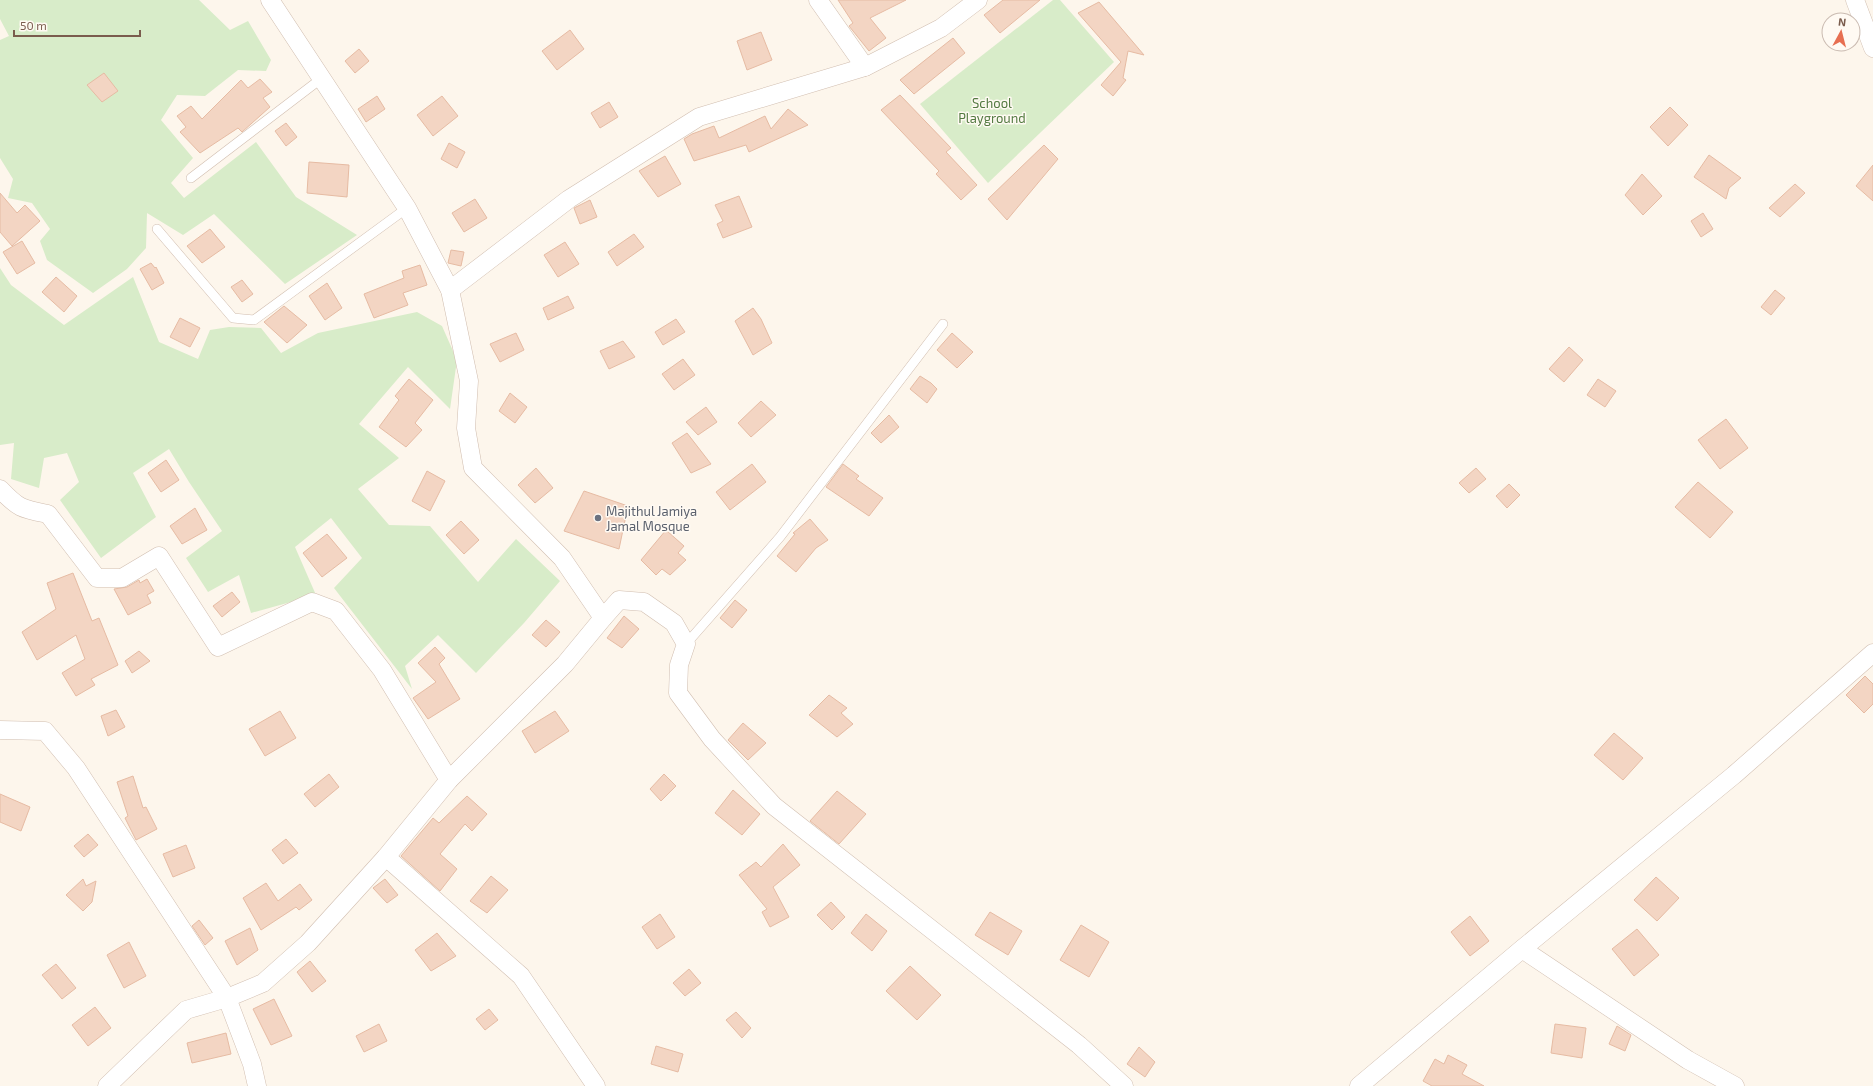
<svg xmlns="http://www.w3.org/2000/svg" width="1873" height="1086" font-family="'Exo 2',sans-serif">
<rect width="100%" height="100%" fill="#fdf6ec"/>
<g fill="#d8ecc9">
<path d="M0,0H199L230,30L248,21L271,60L266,71L238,70L205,96L177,95L161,120L193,158L171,183L184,198L256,142L296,197L357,235L285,284L214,214L183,235L147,213L146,248L127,269L93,293L47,260L40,241L50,229L32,203L8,198L13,179L0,158V40L9,36L0,19Z"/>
<path d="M1053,0H1060L1114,62L988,183L920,104Z"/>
<path d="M0,268L11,285L64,325L133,277L159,342L198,359L210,330L229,327L261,328L281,353L318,333L417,312L442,326L457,360L450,409L408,367L359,424L399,458L358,489L389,525L430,526L478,582L516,539L560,581L524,623L476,673L438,635L405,666L412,689L334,588L362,558L331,518L295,547L316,595L251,613L239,575L208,592L186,558L222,531L189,482L169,449L133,473L156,517L101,558L60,500L79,482L67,453L44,458L39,488L11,479L14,443L0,445Z"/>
</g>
<g fill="#f3d5c3" stroke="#e6bba3">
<path d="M838,0H906L870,18L886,38L869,51L849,26L853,23Z"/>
<path d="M1003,0H1040L1000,33L984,15Z"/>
<path d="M1099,2L1144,55L1128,51L1123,78L1126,80L1113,96L1101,85L1121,62L1078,13Z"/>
<path d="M570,30L584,49L557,70L542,51Z"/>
<path d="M761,32L772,60L747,70L737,41Z"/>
<path d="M953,38L965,53L914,94L900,80Z"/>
<path d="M359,49L369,61L355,73L345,61Z"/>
<path d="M104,73L118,91L102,102L87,85Z"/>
<path d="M260,79L272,92L263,98L270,107L242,132L238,128L200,153L180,132L186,127L177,116L191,106L202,119L241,80L248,88Z"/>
<path d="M900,95L951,148L946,152L977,185L961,200L936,174L939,171L881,110Z"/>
<path d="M377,96L385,109L366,122L358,109Z"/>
<path d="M442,96L458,116L433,136L417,115Z"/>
<path d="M609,102L618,117L600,128L591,113Z"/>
<path d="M1670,107L1688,125L1668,146L1650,127Z"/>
<path d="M788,109L808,125L749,152L746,145L694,161L684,139L692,134L714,126L719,138L765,116L771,129Z"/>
<path d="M286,123L297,137L286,146L275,131Z"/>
<path d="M449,143L465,152L457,168L441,159Z"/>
<path d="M1044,145L1058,159L1007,220L988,199Z"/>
<path d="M1709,155L1741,178L1729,188L1726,199L1694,177Z"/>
<path d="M665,156L681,184L658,197L639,171Z"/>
<path d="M309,162L349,165L347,197L307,193Z"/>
<path d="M1873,165V201L1856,186Z"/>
<path d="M1642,174L1662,196L1643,215L1625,195Z"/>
<path d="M1795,184L1805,193L1780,217L1769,208Z"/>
<path d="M0,193L17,213L25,205L40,221L12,246L0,232Z"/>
<path d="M739,196L752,227L723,238L717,224L723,221L715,205Z"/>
<path d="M475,199L487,218L464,232L452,213Z"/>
<path d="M590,200L597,217L580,224L574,208Z"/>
<path d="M1703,213L1713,229L1701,237L1691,221Z"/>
<path d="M210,229L225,247L202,263L187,246Z"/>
<path d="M634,234L644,247L617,266L608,252Z"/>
<path d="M22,241L35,263L17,274L3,252Z"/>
<path d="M565,242L579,264L558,277L544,255Z"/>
<path d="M451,250L464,252L461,266L448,263Z"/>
<path d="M151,263L155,268L156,267L164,283L152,290L140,269Z"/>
<path d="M420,265L427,285L403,293L408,305L374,318L364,294L404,278L402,271Z"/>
<path d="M56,277L77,296L64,312L42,292Z"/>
<path d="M242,280L253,294L242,302L231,287Z"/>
<path d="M327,283L342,308L325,320L309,296Z"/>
<path d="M1775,290L1785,298L1771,315L1761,307Z"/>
<path d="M568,296L574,308L548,320L543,308Z"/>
<path d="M284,306L307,325L287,343L264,322Z"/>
<path d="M753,308L761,319L772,343L753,355L735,321Z"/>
<path d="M180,318L200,328L190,347L170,337Z"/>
<path d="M676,319L685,332L663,345L655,332Z"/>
<path d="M516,333L524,350L500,362L490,344Z"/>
<path d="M952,333L973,352L957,368L937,350Z"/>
<path d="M623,341L635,357L609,369L600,351Z"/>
<path d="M1569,347L1583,360L1564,382L1549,369Z"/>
<path d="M683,359L695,375L674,390L662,374Z"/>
<path d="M920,376L931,383L937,389L927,403L910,389Z"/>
<path d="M409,379L433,400L415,423L422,430L406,447L379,427L399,400L395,396Z"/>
<path d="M1598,379L1616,391L1605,407L1587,395Z"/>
<path d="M510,393L527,407L515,423L499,411Z"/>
<path d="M761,401L776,415L751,437L738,423Z"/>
<path d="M706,407L717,422L698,435L686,422Z"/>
<path d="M889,415L899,427L881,443L871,433Z"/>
<path d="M1726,419L1748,448L1720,469L1698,440Z"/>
<path d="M687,433L711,464L691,473L672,443Z"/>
<path d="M166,460L179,480L161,492L148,473Z"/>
<path d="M752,464L766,482L730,510L716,492Z"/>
<path d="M843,464L859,476L856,479L883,498L869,516L826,487Z"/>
<path d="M536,468L553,488L535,503L518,485Z"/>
<path d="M1476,468L1486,479L1469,493L1459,483Z"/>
<path d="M427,471L445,481L430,511L412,501Z"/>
<path d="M1698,482L1733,512L1710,538L1675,507Z"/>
<path d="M1509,484L1520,495L1507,508L1496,496Z"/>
<path d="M584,491L628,506L619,549L564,531Z"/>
<path d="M195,508L207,530L182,544L170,526Z"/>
<path d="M810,519L828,540L816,548L796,572L777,556L795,534L793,533Z"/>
<path d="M461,521L479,540L464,554L446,535Z"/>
<path d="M666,530L684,546L678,553L686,560L670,575L662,569L656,575L641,560Z"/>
<path d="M327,534L347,558L322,577L303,553Z"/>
<path d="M73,573L92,621L99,618L118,665L91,679L95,685L76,696L62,673L85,659L76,635L37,660L22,632L56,609L47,583Z"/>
<path d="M147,579L154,591L147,595L151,603L128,615L114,589L127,587L139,580L140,583Z"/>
<path d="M232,592L240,602L222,617L213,606Z"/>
<path d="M735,600L747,610L732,628L720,618Z"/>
<path d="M624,616L639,629L622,648L607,638Z"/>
<path d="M546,620L560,632L546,647L532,635Z"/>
<path d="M435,647L445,658L439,664L460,699L428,719L413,698L436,682L418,663Z"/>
<path d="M139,651L150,661L132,673L125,661Z"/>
<path d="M1865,676L1873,684V704L1864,713L1846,695Z"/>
<path d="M829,695L847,708L841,713L853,724L837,737L809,715Z"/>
<path d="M116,710L125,727L108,736L101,716Z"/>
<path d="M280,711L296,738L265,756L249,729Z"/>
<path d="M555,711L569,731L535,753L522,731Z"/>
<path d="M743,723L766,743L748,760L728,740Z"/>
<path d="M1614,733L1643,758L1623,780L1594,755Z"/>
<path d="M329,774L339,787L315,807L304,794Z"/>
<path d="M664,774L676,786L661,801L650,789Z"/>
<path d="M133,776L143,808L146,807L157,829L136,840L125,818L128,816L117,782Z"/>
<path d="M733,790L760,814L742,835L715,813Z"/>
<path d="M837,791L866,814L839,844L810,821Z"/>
<path d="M0,794L30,807L21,831L0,822Z"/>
<path d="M467,796L487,814L472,831L465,824L440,854L457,869L440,891L401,856L433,818L439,823Z"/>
<path d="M88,834L98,845L84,857L74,846Z"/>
<path d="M286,839L298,853L283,864L272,850Z"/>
<path d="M783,844L800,865L773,887L789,917L770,927L762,912L767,909L739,875L756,862L761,867Z"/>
<path d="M186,845L195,868L173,877L163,854Z"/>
<path d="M491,876L508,890L487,913L470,901Z"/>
<path d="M1656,877L1679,898L1657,921L1634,900Z"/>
<path d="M83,879L86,886L96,881L92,902L83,911L66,895Z"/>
<path d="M385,879L398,895L387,903L373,888Z"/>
<path d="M266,883L278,901L300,884L312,900L299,910L296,907L261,930L243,898Z"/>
<path d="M831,902L845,917L832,930L817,915Z"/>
<path d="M990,912L1022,931L1008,955L975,935Z"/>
<path d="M660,914L675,937L657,949L642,927Z"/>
<path d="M866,914L887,931L872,951L851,933Z"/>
<path d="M1470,916L1489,941L1470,956L1451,932Z"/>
<path d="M199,920L213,938L205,945L192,926Z"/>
<path d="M1081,925L1109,942L1089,977L1060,960Z"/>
<path d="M250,928L258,950L237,965L225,941Z"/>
<path d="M1637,929L1659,955L1634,976L1612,949Z"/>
<path d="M437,933L456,956L431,971L415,950Z"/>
<path d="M129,942L146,976L124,988L107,955Z"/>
<path d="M310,961L326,981L312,992L297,972Z"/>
<path d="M56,964L76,988L62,999L42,975Z"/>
<path d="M910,966L941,995L917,1020L886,991Z"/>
<path d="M689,969L701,983L685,996L673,983Z"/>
<path d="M274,999L292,1036L271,1045L253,1009Z"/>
<path d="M95,1007L111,1028L88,1046L72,1025Z"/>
<path d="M489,1009L498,1020L485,1030L476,1019Z"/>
<path d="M736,1012L751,1028L742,1038L726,1020Z"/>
<path d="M379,1024L387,1041L364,1052L356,1036Z"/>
<path d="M1555,1024L1586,1028L1582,1058L1551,1053Z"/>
<path d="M1617,1026L1631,1035L1625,1051L1609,1044Z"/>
<path d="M226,1033L231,1054L192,1063L187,1043Z"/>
<path d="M656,1046L683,1054L678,1072L651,1064Z"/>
<path d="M1139,1047L1155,1062L1145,1077L1127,1064Z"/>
<path d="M1448,1055L1467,1065L1462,1074L1484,1086H1432L1423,1081L1435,1059L1444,1064Z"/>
</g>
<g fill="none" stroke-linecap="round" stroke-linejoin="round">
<g stroke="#d1beb0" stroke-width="10">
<g id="lane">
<path d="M191,178L322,78"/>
<path d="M157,229L233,318L254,320L407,208"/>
<path d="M686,644L780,537L943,324"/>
</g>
</g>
<g stroke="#d1beb0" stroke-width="19">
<g id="street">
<path d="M818,0L865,67"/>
<path d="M1855,0L1873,48"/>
<path d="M450,290L569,199L699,117L865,67L941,28L978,0"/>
<path d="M0,489C19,509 22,509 48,514L97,578H122L159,556L218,647L312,602L336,611L382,670L449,780"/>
<path d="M603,618L619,600L644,602L674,623L686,644L679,665L678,693L712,739L774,806L1079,1045L1124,1086"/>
<path d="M0,730L45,731L76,768L227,998L252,1064L257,1086"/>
<path d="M386,857L521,976L596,1086"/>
<path d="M1522,949L1688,1060L1735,1086"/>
<path d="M107,1086L186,1010L227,998L263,983L308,943L386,857L449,780L565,664L603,618L562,558L473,468L466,428L469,381L450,290L407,208L270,0"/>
<path d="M1359,1086L1522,949L1734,775L1873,653"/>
</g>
</g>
<use href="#lane" stroke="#fff" stroke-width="9"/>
<use href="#street" stroke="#fff" stroke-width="18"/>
</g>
<circle fill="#6b7280" stroke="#fffaf3" stroke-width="1.5" cx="598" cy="518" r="4"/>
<g text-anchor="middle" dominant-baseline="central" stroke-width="3" stroke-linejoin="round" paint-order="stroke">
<g font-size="13" fill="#537a41" stroke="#fffaf3">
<text x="992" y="103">School<tspan x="992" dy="15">Playground</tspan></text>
</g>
<g font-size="13" fill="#5b616d" stroke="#fffaf3" text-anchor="start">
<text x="606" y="511">Majithul Jamiya<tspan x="606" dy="15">Jamal Mosque</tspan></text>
</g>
</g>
<g transform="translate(1841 32) rotate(7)"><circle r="19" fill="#fffaf3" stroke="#cabbb1"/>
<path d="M0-3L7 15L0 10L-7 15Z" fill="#e76f51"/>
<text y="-6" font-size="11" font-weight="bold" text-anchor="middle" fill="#7a5c4d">N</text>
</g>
<path d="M14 30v6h126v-6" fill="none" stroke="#7a5c4d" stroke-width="2"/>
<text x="20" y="30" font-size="12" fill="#7a5c4d" stroke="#fffaf3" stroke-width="3" paint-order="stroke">50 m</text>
</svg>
